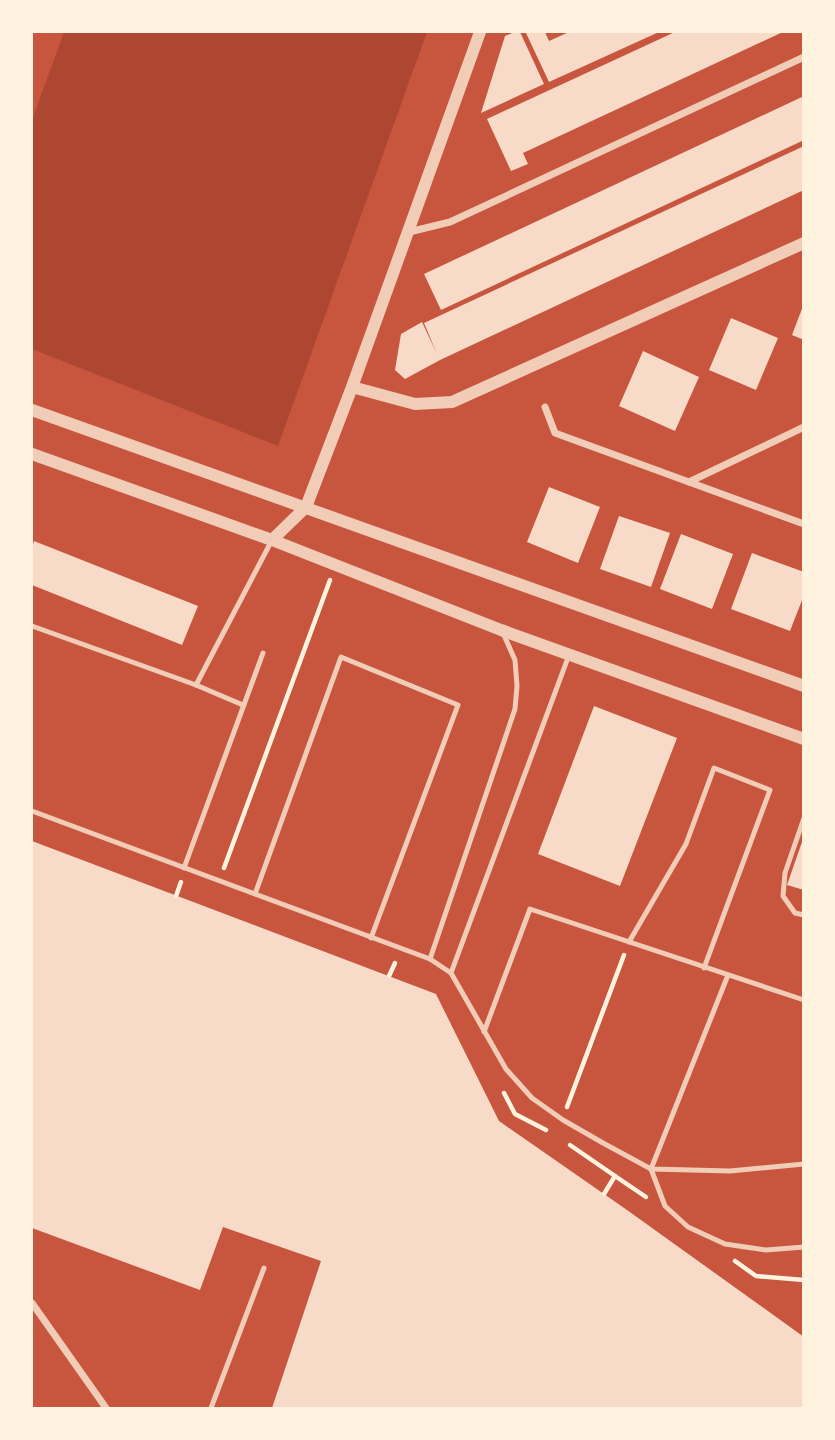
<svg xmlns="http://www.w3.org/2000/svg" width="835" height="1440" font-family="'PT Sans Narrow',sans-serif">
<rect width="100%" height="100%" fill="#c8553d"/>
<path fill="#ae4732" d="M64,32H427L278,446L32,349V120Z"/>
<g fill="#f7dbc8">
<path d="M515,32H520L544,84L481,113L505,36Z"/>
<path d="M528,32H545L549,41L569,32H659L549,82L526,33Z"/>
<path d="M675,32H783L523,153L528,164L511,171L487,119Z"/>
<path d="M804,96V140L441,310L424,274Z"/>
<path d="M804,146V190L440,360L405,379L395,370L401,334L422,322L437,354L424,323Z"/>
<path d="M803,306H804V340L792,335Z"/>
<path d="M731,318L778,338L756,390L709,370Z"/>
<path d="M643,351L699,377L675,431L619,406Z"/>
<path d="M549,487L600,507L578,563L527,542Z"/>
<path d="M619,516L670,533L651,587L600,569Z"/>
<path d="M681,534L733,554L712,609L660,589Z"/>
<path d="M34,541L198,606L182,645L32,585V549Z"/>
<path d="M752,553L804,572V595L790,631L731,609Z"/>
<path d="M594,706L677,738L620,886L538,854Z"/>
<path d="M803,839H804V890L787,885Z"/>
<path d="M32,841L436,994L499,1121L627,1210L804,1337V1408H272L321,1261L223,1227L200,1290L32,1228Z"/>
</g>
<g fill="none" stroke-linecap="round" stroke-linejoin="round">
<g stroke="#fff3e0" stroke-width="4.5">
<path d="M224,868L330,580"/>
<path d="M176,896L181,882"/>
<path d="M389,976L395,963"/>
<path d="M504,1093L515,1114L546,1130"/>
<path d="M567,1107L624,955"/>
<path d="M570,1145L615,1176"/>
<path d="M604,1194L615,1176L646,1197"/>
<path d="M735,1261L756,1276L804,1280"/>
</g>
<g stroke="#f1ccb7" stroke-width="5">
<path d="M32,626L196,685L243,705"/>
<path d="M196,685L272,540"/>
<path d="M32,811L430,959L451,973L506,1069L532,1098L563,1120L603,1143L651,1169L730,1171L804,1164"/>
<path d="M804,818L785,873L783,896L795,913L804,915"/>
<path d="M184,868L263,653"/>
<path d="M255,894L341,657L458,705L371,938"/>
<path d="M629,942L686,844L714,768L770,790L704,968"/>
<path d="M430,959L515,709L517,686L515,660L503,633"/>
<path d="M451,973L569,655"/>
<path d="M728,975L651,1169L665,1206L688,1227L725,1244L766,1250L804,1247"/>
<path d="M484,1032L530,909L804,1000"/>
<path d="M211,1408L264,1268"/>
</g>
<g stroke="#f1ccb7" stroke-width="7">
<path d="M409,232L450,222L804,57"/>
<path d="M545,407L555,433L804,524"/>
<path d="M689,482L804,427"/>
<path d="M32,1303L106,1408"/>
</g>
<g stroke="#f1ccb7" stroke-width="12">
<path d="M352,387L415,404L452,402L804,243"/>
<path d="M32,410L804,686"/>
<path d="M32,454L272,540L501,630L804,739"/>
<path d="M272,540L306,507L352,387L480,32"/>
</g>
</g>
<rect width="835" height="1440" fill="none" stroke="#fff3e0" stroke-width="66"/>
</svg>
